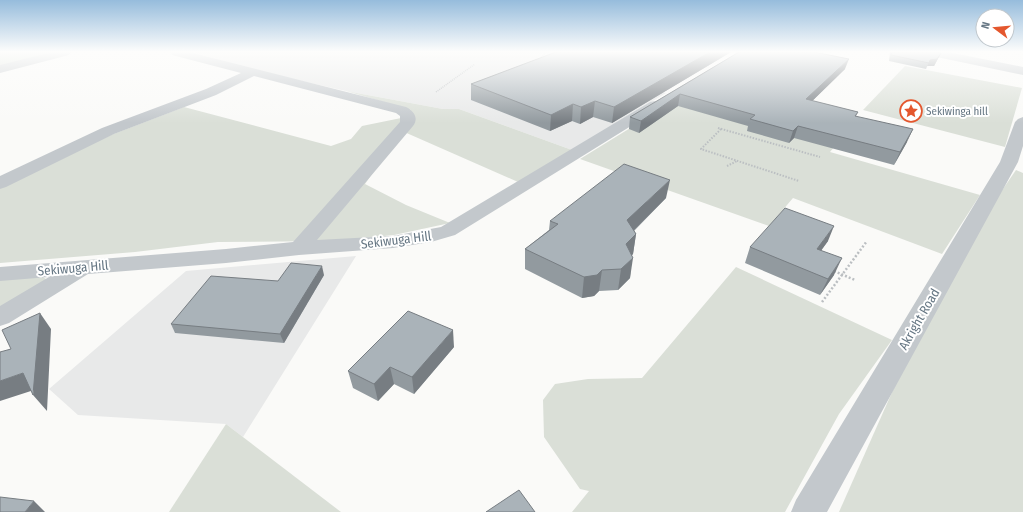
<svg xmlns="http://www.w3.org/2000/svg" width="1023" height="512" font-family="'Fira Sans Condensed',sans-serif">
<rect width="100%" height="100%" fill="#fafaf8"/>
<g fill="#e8e9e9">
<path d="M192,52H582L562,60L666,93L572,150L459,109H443L346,91L258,71Z"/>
<path d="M356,256L243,437L226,424L78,415L49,389L186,271Z"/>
</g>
<g fill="#dadfd7">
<path d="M0,52H59L0,67Z"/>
<path d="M905,66L1022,88L1005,147L863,110Z"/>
<path d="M700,85L853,124L830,152L980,195L942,254L793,198L769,226L580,159Z"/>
<path d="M346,91L443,109H459L572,150L518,182L402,131L365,184L406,205L450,223L394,235L334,241L218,242L135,252L0,263V187L111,135L184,107L331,146L351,139L362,126L406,117L411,110Z"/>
<path d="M1016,170L1023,173V512H839L893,390L992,205Z"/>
<path d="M736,267L892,340L839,414L785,512H572L589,491L580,489L544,437L543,400L555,384L588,379L642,378Z"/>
<path d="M38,274L49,281L0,311V279Z"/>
<path d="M226,424L341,512H169Z"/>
</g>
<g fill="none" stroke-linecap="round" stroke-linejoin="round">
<g stroke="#bbbfc2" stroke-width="1.5" stroke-dasharray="1 1" stroke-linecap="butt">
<path d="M540,59L546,52"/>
<path d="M436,92L475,64"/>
</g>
<g stroke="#bbbfc2" stroke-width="2" stroke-dasharray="1.5 1.5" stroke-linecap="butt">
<path d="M718,128L820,157"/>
<path d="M721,129L701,149L799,181"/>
<path d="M727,166L737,161"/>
</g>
<g stroke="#bbbfc2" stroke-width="2.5" stroke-dasharray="2 2" stroke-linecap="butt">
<path d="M834,271L855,280"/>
<path d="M822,302L867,241"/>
</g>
<g fill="#c3c8cc" fill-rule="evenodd">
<path d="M52,52H71L69,55L0,73V65Z"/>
<path d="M170,52H189L406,107C414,111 419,118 413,126L317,240L393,236L441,227L650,102L655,101L660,102L662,105L660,108L455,235L431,242L393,248L299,255L226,263L88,274L9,323L0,326V306L49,277L0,281V267L226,249L293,242L400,122V116L396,113L254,76L216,95L114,134L6,187L0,189V176L102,128L206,89L241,73L172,55Z"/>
<path d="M926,52H948L1023,67V75L932,56L928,55Z"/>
<path d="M1023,117V146L1018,162L827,512H791L796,500L1000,162L1015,122L1018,119Z"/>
</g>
</g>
<g fill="#929a9f">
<path d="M731,52L612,123L593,117L580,124L572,121L550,131L471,100V84Z"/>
<path d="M739,52L845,69L812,101L858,112L856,116L907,142L894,165L794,138L789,143L747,131L748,126L678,106L639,133L629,129L630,117Z"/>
<path d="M890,52H936L941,53L934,66H927L926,69L889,61Z"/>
<path d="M666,198L634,231L636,234L633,254L632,255L630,278L618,290L599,291L594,296L582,298L525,269V249L549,230L550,221Z"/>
<path d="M828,241L821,250L834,275L820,295L745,263L750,247Z"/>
<path d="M324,275L284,343L175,333L171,324L278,281Z"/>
<path d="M454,347L414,394L394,384L378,401L353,388L348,371Z"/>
</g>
<g fill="#777d82">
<path d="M710,52H731L612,123L614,107Z"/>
<path d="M941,53L934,66H927L926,69L930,60Z"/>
<path d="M849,59L845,69L802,111L806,99Z"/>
<path d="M680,94L678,106L639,133L641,121Z"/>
<path d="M595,101L593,117L580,124L581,107Z"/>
<path d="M573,104L572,121L550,131L551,115Z"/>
<path d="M798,126L794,138L789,143L793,131Z"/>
<path d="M913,129L907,142L894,165L900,152Z"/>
<path d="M670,180L666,198L624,240L627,220Z"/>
<path d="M834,226L828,241L811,265L817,249Z"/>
<path d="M636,234L633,254L623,264L626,244Z"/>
<path d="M633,258L630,278L618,290L621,269Z"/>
<path d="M842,258L834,275L820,295L828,279Z"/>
<path d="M322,266L324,275L284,343L280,334Z"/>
<path d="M602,270L599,291L594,296L582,298L584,277Z"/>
<path d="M40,313L51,329L47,411L33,395L34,390L0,401V381L23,373Z"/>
<path d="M453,330L454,347L414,394L412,377Z"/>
<path d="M390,367L394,384L378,401L374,384Z"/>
<path d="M34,501L45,512H25Z"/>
</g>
<g fill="#aab3b9" stroke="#777d82">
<path d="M556,52H710L614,107L595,101L581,107L573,104L551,115L471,84Z"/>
<path d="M739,52H802L806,53L807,52H814L849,59L806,99L858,112L855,116L913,129L900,152L798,126L793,131L750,119L755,115L680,94L641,121L630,117Z"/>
<path d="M892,52H936L941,53L937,59L930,60L929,63L891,55Z"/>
<path d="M624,164L670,180L627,220L636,234L626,244L633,258L621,269L602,270L597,275L584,277L525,249L558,224L550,221Z"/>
<path d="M785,208L834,226L817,249L842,258L828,279L750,247Z"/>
<path d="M291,263L322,266L280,334L171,324L211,276L278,281Z"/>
<path d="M408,311L453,330L412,377L390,367L374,384L348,371Z"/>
<path d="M40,313L33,395L23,373L0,381V352L11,349L2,330Z"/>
<path d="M519,490L535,512H486Z"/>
<path d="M0,497L34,501L25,512H0Z"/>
</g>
<linearGradient id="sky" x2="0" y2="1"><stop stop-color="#96bcdc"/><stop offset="0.42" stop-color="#fdfdfc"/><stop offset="1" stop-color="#fdfdfc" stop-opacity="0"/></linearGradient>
<rect width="1023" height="123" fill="url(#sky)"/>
<defs>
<g id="sight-ring" transform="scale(1.15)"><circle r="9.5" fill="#fff" stroke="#e4572e" stroke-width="1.5"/><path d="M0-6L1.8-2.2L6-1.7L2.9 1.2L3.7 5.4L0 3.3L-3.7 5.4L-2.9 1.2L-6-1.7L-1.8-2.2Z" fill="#e4572e"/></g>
</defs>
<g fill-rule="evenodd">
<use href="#sight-ring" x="911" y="111"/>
</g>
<g text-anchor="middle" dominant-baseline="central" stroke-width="4" stroke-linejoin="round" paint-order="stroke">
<g font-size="11" fill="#657683" stroke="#fff" text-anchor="start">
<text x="926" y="111">Sekiwinga hill</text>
</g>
<g font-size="13" fill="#657683" stroke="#fff">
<text transform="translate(396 240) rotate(-7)">Sekiwuga Hill</text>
<text transform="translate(73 268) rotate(-5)">Sekiwuga Hill</text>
<text transform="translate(919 319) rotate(-60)">Akright Road</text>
</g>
</g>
<g transform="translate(995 28) rotate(286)"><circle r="19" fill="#ffffff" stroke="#c1c8cd"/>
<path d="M0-3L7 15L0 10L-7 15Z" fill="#e4572e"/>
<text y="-6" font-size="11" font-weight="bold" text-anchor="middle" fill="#657683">N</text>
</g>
</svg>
